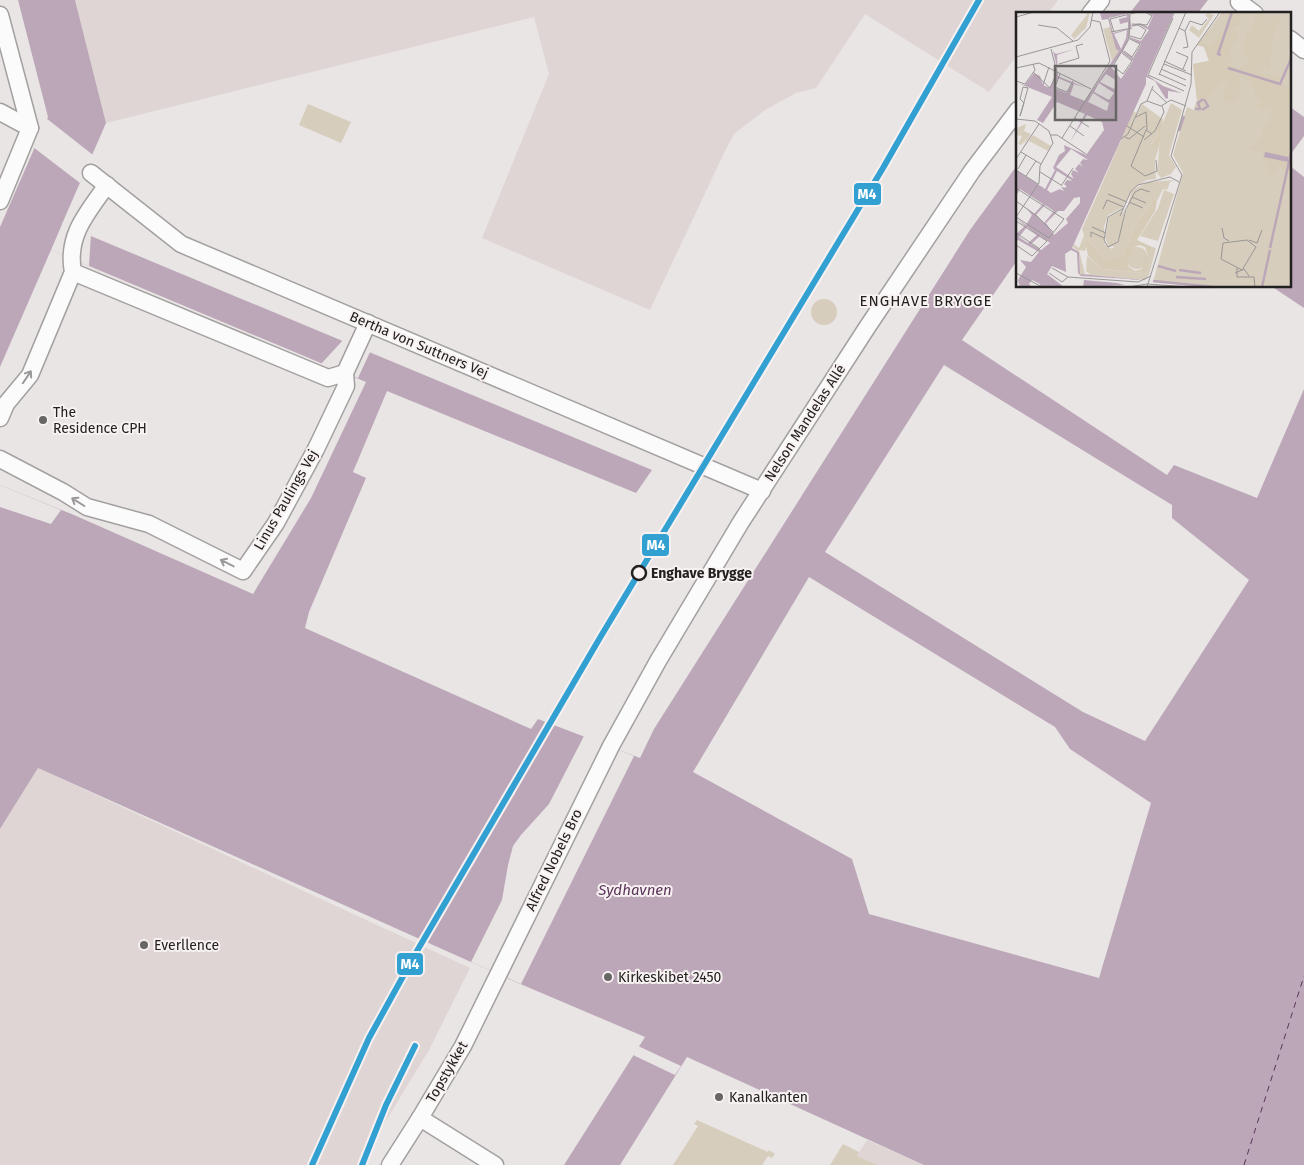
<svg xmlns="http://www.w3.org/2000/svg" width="1304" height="1165" font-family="'Fira Sans',sans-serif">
<rect width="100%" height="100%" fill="#e9e5e4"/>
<g fill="#dfd5d4">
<path d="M75,0H1058L1048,14H1018V54L989,92L865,14L816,88L796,93L765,110L734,134L724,153L650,310L482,238L549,74L534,17L106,123Z"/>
<path d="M38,768L470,968L429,1050L359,1165H0V829Z"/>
<path d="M867,1140L924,1165H851Z"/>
</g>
<g fill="#d6cdbc">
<path d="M308,104L351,122L341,143L299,125Z"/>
<circle cx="824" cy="312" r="13"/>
<path d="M697,1120L768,1152L769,1150L775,1154L772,1158L768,1156L762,1165H673L698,1126L694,1124Z"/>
<path d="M843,1144L859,1152L857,1156L877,1165H830Z"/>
</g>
<g fill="#bca7b9" fill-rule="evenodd">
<path d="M18,0H75L106,123L62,224L652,470L636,493L387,391L353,472L366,478L309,612L305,628L531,729L538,719L640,758L654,729L970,230L1018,164V259L962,340L1167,475L1174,465L1257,498L1304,389V1165H924L687,1057L620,1165H564L645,1037L511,980L38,768L0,829V485L74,515L253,594L311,498L366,382L51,250L0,367V227L48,117ZM944,365L1172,505V518L1249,580L1145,741L1083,712L825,552ZM809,577L1055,727L1070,749L1151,803L1099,978L869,914L852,859L693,772Z"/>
<path d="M1140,0H1208L1197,14H1129Z"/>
<path d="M1290,107L1304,117V136L1290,155Z"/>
<path d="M1290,166L1304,177V308L1271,286H1290Z"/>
</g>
<g fill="#e9e5e4">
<path d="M46,118L93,155L80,183L33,147Z"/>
<path d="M63,222L91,234L89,266L51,250Z"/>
<path d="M344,339L371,350L358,378L321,364Z"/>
<path d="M0,485L61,510L51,524L0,507Z"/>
<path d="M584,736L634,756L521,984L471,962L502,900L508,865L513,846L521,835L549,804Z"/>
<path d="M638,1046L681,1066L675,1075L633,1055Z"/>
</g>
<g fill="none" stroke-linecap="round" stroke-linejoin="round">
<path stroke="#5b345b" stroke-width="1" stroke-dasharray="6 5" stroke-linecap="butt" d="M1244,1165L1304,976"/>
<g stroke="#a3a0a0" stroke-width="19">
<g id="street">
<path d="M1240,0L1239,2L1255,14"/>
<path d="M1090,14L1101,0"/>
<path d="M0,15L30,128L0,201"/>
<path d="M1290,39L1304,50"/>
<path d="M0,112L30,128"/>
<path d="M91,173L181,244L762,491"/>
<path d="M73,272L328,378L345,373"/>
<path d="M0,418L6,404L30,375L73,272C66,236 87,213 107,185"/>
<path d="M0,459L63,492L87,507L149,524L243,571L276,523L316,449L346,386L345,373L368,323"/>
<path d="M420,1118L495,1165"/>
<path d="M390,1165L420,1118L463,1046L611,746L658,661L741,522L868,326L972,171L1018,110"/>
</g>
</g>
<use href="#street" stroke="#fcfbfb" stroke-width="16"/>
<g stroke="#f8f1f1" stroke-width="10">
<g id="metro-1">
<path d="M312,1165L369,1038L417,951L601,636L883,168L979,0"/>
<path d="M362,1165L386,1105L415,1046"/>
</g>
</g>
<use href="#metro-1" stroke="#33a0d2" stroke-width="6"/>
</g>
<defs><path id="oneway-shaft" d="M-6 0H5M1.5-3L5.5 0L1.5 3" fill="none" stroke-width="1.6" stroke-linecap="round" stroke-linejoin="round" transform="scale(1.25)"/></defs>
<g stroke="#9a9898">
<use href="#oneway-shaft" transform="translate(27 377) rotate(-56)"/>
<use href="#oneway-shaft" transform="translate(78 502) rotate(-148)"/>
<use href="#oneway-shaft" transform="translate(227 563) rotate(-153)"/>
</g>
<g fill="#686565" stroke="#f8f1f1" stroke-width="2">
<circle cx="43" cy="420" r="5"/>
<circle cx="144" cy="945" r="5"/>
<circle cx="608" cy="977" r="5"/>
<circle cx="719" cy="1097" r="5"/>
</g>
<circle fill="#f8f1f1" stroke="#222020" stroke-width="2.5" cx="639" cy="573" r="7"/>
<g text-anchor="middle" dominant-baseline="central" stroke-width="4" stroke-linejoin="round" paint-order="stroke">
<g font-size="14" fill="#222020" stroke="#f8f1f1">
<text transform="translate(419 345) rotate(23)">Bertha von Suttners Vej</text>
<text transform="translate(805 423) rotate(-57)">Nelson Mandelas Allé</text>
<text transform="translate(286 500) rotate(-60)">Linus Paulings Vej</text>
<text transform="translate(554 860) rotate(-64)">Alfred Nobels Bro</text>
<text transform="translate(447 1072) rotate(-60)">Topstykket</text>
</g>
<g font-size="14" fill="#222020" stroke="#f8f1f1" text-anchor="start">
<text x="53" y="412">The<tspan x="53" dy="16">Residence CPH</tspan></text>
<text x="154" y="945">Everllence</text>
<text x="618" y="977">Kirkeskibet 2450</text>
<text x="729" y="1097">Kanalkanten</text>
</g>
<g font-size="14" font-weight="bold" fill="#222020" stroke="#f8f1f1" text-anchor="start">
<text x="651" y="573">Enghave Brygge</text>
</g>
<g font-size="15" letter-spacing="1" fill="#222020" stroke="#f8f1f1">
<text x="926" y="301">ENGHAVE BRYGGE</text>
</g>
<g font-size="15" font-style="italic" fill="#5b345b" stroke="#f8f1f1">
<text x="635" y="890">Sydhavnen</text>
</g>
</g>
<g transform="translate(1016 12)">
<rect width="275" height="275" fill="#e9e5e4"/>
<path d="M70,0H74L70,16L58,27L55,23L71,3ZM206,0H275V275H188L137,270L167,161L157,143L171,95L178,98L181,89L177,52L193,49L188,35L181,33ZM192,1L198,3L183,26L173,18L176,13L183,19L193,7L189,3ZM94,15L103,40L96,49L87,17ZM155,91L166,98L153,143L160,155L155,162L145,166L141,161L145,115ZM126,92L145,106L140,120L142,123L135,132L143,135L139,148L140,167L131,168L116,177L106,196L92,203L88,215L89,233L96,237L102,230L116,178L133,170L159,168L154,170L151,178L147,177L141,189L136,186V191L118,215L107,242L102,247H88L72,228L69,239L63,238L69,262H74L70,259L71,244L86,257L127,261L136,235L140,236L133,263L129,268L64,262L63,240L57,235L58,232L63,236L68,223L66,217L83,179L105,128L113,121L105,127L116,99L121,101L114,118ZM10,112L8,119L15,122L6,137L11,127L5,133L2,132L6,124L0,123V116ZM17,123L35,134L32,139L13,129L8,136ZM148,178L158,182L142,229L124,224L142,196ZM109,197L105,221L99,234L93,235L89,226L93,205L106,198L105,203ZM110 246a11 11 0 1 1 22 0a11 11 0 1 1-22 0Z" fill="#d6cdbc"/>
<path d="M213,0H228L222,15L214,14L221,22L222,27L213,36L216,48L213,53L222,56L234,51L226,36L231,20H236L240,0H248L247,4L252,6L254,3L265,5L256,28L254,59L247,56L245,62H263L264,72L275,75V160L266,157L263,153L256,164L253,163L256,157L245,159L252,151L245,147L248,140L228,134L236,135L246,123L247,114L256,107L252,104L257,103L250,95L247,99L243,95L236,96L246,91L239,81L236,70L224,65L223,83L215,91L203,88L208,86V80L204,77L214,73L206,68L194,83L184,89L185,97H178L181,88L177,52L193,49L188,35L181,33L185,28L194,34L208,17ZM145,106L147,107L143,135L135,133L142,123L140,120ZM136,185L141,189L139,199L121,228L136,235L128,261L86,257L72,244L69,230L72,228L88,247L102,246L107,242L118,215L136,191ZM123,233L129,235L132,243L126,257L119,259L113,255L111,249L117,236Z" fill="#d5cbb7" fill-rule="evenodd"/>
<path d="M117,0L113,1L115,13L124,11L132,15L137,4L131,0H159L131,63L147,74L166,81L152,79V86L150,87L139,69L130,65V72L56,236L63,240L64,262L129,268L65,264L62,261L61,241L55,238L49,242L50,260L36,254L31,262L48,275H24V272L16,268L13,272L16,275H4L2,268L10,255L4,248L15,250L23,240L2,228L0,230V222L9,214L0,206L10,213L16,203L9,195L18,202L27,192L4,177L0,184V158L29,177L39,158L37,156L43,143L49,139L48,133L70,143L88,118L86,110L71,103L54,130L69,102L41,90L27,111L21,108L36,85L4,72L9,73L18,61L24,64L27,73L34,76L42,59L37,39L40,42L59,37L41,43L42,64L70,76L58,72L54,83L69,89L103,39L100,37L92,7L86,8L84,1ZM110,2L111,5L103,7L104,12L112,10V17L97,21L93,6ZM122,12L133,18L125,29L113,25L115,14ZM111,18L110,26L105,37L98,22ZM113,26L125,32L117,46L107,39ZM106,40L117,49L105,67L95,55ZM90,62L101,69L98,77L84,70ZM42,66L56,72L51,81L38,76ZM83,71L98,81L93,88L78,80ZM77,81L93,91L91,99L72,90ZM55,137L72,148L67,147L64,151L67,155L63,152L59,157L63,161L57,158L55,162L58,167L40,155ZM41,159L57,169L51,168L48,172L52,176L45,175L49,180L44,177L35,181L31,178ZM64,185V191L50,207L52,211L38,223L30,211L42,199H48L58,186ZM29,193L38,199L28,211L20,203ZM11,215L21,223L12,231L3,225ZM24,224L34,231L25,238L15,232ZM249,140L272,145V150L248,145ZM68,268L101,271L109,273L67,275Z" fill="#bca7b9" fill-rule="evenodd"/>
<path fill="none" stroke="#bca7b9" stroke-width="2.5" d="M205,43L202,42L216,0M212,56L264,72L275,47M179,97H184L182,91L187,87M186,98L192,94L188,87M163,119L168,104M25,175L31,186L44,185L92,125L108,67L134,51L149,0M254,236L275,141M142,254L160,259M163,258L185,261M160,265L190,267M137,269L198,275M246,275L254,238"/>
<path fill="none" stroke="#999696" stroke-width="1" d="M0,5L18,0M157,6L132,63L168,79M116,12L131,13L136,4L129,0M22,13L41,16L57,29M163,16L169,19L172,35L167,36M169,19L174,9L186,13L191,7M95,20L116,16M98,20L94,7L110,3M114,24L125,27L130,18L122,13L116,14M108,39L116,45L124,32L114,27M160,40L172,45L167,57M106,41L116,49L107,62L97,54L113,27L114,2L122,0M0,45L62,28L74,15L77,0M148,49L170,59M43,52L63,46L60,34L67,32M148,52L176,63M0,56L23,51L75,77M145,57L170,68M17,60L34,76L41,60L35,37M44,62L39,75L43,77L51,80L57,69M143,62L170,74M143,63L170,0M0,69L9,72L19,58L17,52M27,73L33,55M7,75L12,76L4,104L8,91L4,87ZM136,77L150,90M131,89L145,94L155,88L170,94M131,89L137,74M120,105L130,100L131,118M59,106L73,115M0,107L19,109L33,119L37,131L24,154L23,171L0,205M54,114L68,124M111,114L128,125M136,122L130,118L115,154L129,164L141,159L140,148M35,123H41L70,142M109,125L113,127L129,114M46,126L94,49L84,10L75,8M105,127L112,122L125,92L131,89M128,128L139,119L148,100L146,94M5,140L25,152M0,147L23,112M2,157L10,143M0,158L22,172M24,160L45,173M10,164L20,149M45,174L57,156M0,176L48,207L33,226L0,205M92,182L111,190M116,185L130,191M0,189L21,204L38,221M113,190L127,196M108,196L92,205L88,228L92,235L102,230L110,197L119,180L125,177L134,180M87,197L91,188L108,195M104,204L115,179L122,173L154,165L163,170M0,209L31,229M76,215L90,221M206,216L208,226L213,229M0,221L24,237M75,225V220L88,226M231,228L240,235L226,258L205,247L207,231ZM233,228L241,231L246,218M0,233L16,244L31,229M36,256L52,265L122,270L135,264M221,256V265H238L239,275M0,261L26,275M33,261L46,270L52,265M219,261L228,257L233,264M112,275L131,272L173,275M127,275H147M131,275L166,163L155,144L175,72L176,40L204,0"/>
<path fill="#686565" fill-opacity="0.15" stroke="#686565" stroke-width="2.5" d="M39,54H100V108H39Z"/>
<rect width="275" height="275" fill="none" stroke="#222020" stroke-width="2.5"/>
</g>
<g stroke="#f8f1f1" stroke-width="2">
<rect x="853" y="182" width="29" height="24" rx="5" fill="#33a0d2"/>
<rect x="641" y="533" width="29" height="24" rx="5" fill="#33a0d2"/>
<rect x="396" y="952" width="28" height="24" rx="5" fill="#33a0d2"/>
</g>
<g font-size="14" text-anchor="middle" font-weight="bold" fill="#fff">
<text x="867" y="199">M4</text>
<text x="656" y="550">M4</text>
<text x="410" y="969">M4</text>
</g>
</svg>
